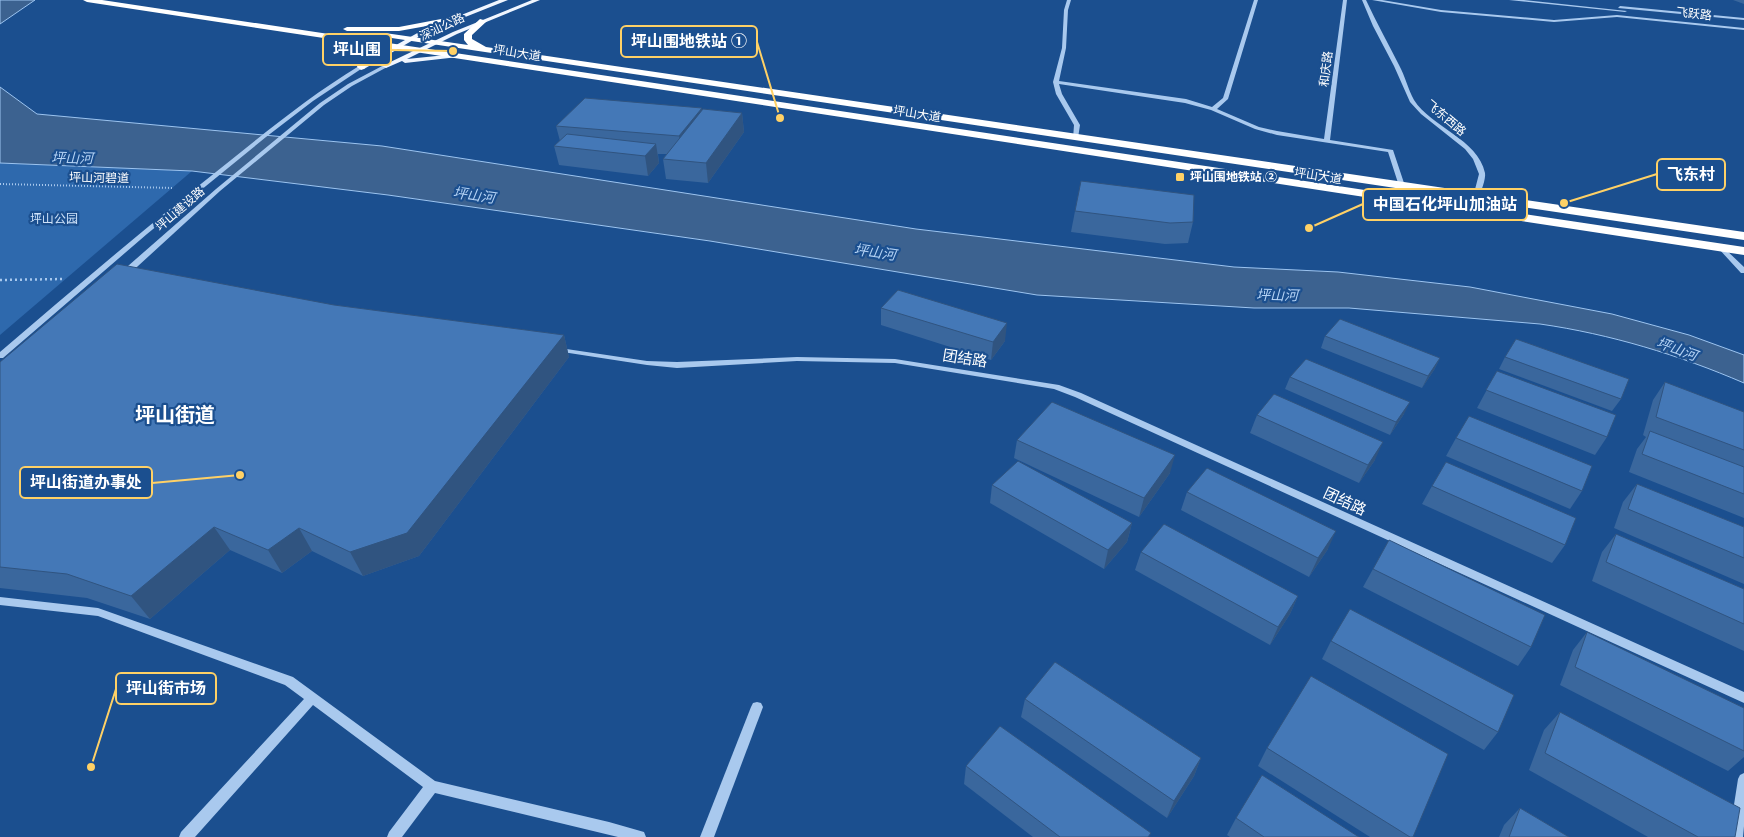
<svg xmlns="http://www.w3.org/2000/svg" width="1744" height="837" font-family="'Space Grotesk','Noto Sans SC',sans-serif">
<rect width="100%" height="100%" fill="#1b4f8f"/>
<path fill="#2e69ad" d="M0,163L192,171L0,335Z"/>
<g fill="#3c6290" stroke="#9cc4f0">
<path d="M0,0H35L0,24Z"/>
<path d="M0,87L37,114L382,146L916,229L1234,267L1338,272L1470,287L1612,314L1689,335L1744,355V383C1679,355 1610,334 1540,324L1349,308H1254L1037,295L710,241L388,195L192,171L0,163Z"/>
</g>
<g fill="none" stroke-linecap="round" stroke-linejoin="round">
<path stroke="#a9c9ee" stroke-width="2" stroke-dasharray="1 2" stroke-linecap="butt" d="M0,184L174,188"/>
<path stroke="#a9c9ee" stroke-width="2.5" stroke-dasharray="2 3" stroke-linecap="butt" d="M0,280L65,279"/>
<g fill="#a9c9ee" fill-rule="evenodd">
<path d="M1067,0H1071L1068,10L1066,48L1059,81L1186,99L1212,107L1223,98L1254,0H1258L1228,99L1217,109L1259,127L1277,131L1324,139L1343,0H1347L1330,140L1393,150L1405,186L1402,188L1399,186L1388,152L1277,135L1255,129L1211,110L1185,103L1059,84L1062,94L1080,125L1078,138L1073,139L1074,125L1056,94L1053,82L1062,48L1064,10Z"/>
<path d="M1362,0H1366C1376,22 1388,43 1399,65C1405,76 1408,89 1414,100C1431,127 1478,139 1485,173C1486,179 1481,192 1478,198L1473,197L1479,174L1473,159L1465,149L1421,114L1410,102L1394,66L1373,26Z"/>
<path d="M1372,0H1382L1441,10L1554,20L1617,15L1744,28V30L1617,17L1554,22L1441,12Z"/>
<path d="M1509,0H1524L1627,11L1625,12Z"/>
<path d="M1620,6L1744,18V20L1618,8Z"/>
<path d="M384,65L389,66L352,86L324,105L220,191L126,277H120V273L216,189L320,103L348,84Z"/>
<path d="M359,66L364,67L313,101L266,137L147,234L3,358H0V352C76,287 152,222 231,160C272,127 313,94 359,66Z"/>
<path d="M1721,246L1723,247L1744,267V273H1741L1719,249L1718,248Z"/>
<path d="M553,347L647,361L677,362L797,357L895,359L1059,385L1081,393L1744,692V703L1075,397L1054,389L895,363L797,361L677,368L647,365L556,351H553L552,349Z"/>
<path d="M0,597L98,608L293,677L435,781L609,822L644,832L646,837H618L435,793L402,837H387L389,832L423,787L313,705L195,837H179L181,832L304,699L285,685L98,616L0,605Z"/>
<path d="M757,702L761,703L763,707L714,837H700L751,707L753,703Z"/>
<path d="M1744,773V826L1743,837H1729L1738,779L1740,775Z"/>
</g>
<g fill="#f0f6ff" fill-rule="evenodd">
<path d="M499,0H508L425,33L364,69L357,67L421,31Z"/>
<path d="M532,0H540L457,34L407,59L456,54L458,55V57L405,63L402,61L386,68L382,66L453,32Z"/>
</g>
<g fill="#fff" fill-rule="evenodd">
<path d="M83,0H102L1744,247V255L363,44C371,53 370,60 364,69L361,70L357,67L361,58L360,51L350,42L87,2Z"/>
<path d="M457,16L461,18L460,20L399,31H347L343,29L347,27H399Z"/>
<path d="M480,19L487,21L472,35V39L486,47L1744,232V240L385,37L381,35L385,33L468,45L464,40V34Z"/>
</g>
</g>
<g fill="#3a679d">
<path d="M1733,0H1744V4Z"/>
<path d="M703,109L742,113L744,132L708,183L666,179L663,159L667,154H658L659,163L648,176L559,165L554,146L560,141L556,126Z"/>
<path d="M1075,211L1193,222L1188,243L1165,244L1071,232Z"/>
<path d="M334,305L564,335L569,357L419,556L363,576L312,551L282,573L230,550L150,619L87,598L0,588V362Z"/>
<path d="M881,308L1005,341L991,360L881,325Z"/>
<path d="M1325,336L1440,358L1434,370L1422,388L1321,348Z"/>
<path d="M1505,357L1621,399L1612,411L1499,369Z"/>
<path d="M1497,371L1607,437L1595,455L1477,408Z"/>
<path d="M1290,377L1404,414L1390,435L1285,389Z"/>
<path d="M1665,382L1744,450V518L1629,472L1637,449L1646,437L1643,435L1653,400Z"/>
<path d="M1257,415L1375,460L1359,483L1250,433Z"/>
<path d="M1456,438L1582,491L1570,509L1446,456Z"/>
<path d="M1017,440L1170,473L1139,517L1014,458Z"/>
<path d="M1637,484L1744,527V584L1614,528L1623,502Z"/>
<path d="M992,485L1132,523L1127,542L1104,569L990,503Z"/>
<path d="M1432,486L1565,545L1552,563L1422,504Z"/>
<path d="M1187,492L1328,549L1309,577L1181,510Z"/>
<path d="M1616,534L1744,589V651L1592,581L1602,552Z"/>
<path d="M1141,552L1298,596L1290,614L1270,645L1135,570Z"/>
<path d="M1373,569L1531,647L1518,666L1363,587Z"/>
<path d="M1587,632L1744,708V757L1728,771L1560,685L1573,650Z"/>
<path d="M1331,641L1498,732L1484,750L1322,659Z"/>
<path d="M1025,699L1201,758L1194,776L1167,818L1021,717Z"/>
<path d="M1560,712L1735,837H1648L1529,770L1544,730Z"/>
<path d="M1267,748L1413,837H1370L1258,766Z"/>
<path d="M966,766L1149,837H1033L964,784Z"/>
<path d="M1520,808L1569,837H1499L1504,825Z"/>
<path d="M1236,818L1359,837H1230L1227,835Z"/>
</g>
<g fill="#305480">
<path d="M702,108L705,126L682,156L679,136Z"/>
<path d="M742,113L744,132L708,183L706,163Z"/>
<path d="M656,144L659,163L648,176L645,156Z"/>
<path d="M1007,323L1005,341L991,360L993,342Z"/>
<path d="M564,335L569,357L419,556L363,576L350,552Z"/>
<path d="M1440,358L1434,370L1422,388L1428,376Z"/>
<path d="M1410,402L1404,414L1390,435L1396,422Z"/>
<path d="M1383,442L1375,460L1359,483L1368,465Z"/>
<path d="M1175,455L1170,473L1139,517L1144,498Z"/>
<path d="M1132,523L1127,542L1104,569L1108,550Z"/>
<path d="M214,527L230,550L150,619L131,596Z"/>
<path d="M299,528L312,551L282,573L268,550Z"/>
<path d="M1336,531L1328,549L1309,577L1318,558Z"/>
<path d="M1298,596L1290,614L1270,645L1278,627Z"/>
<path d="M1201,758L1194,776L1167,818L1174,801Z"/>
</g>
<g fill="#4478b7" stroke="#305480">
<path d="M585,98L702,108L679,136L556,126Z"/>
<path d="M703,109L742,113L706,163L663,159Z"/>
<path d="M567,134L656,144L645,156L554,146Z"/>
<path d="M1081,181L1194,195L1193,222L1170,223L1075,211Z"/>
<path d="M117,264L334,305L564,335L407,533L350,552L299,528L268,550L214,527L131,596L67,574L0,567V362Z"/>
<path d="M898,290L1007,323L993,342L881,308Z"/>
<path d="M1340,319L1440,358L1428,376L1325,336Z"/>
<path d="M1516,339L1629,379L1621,399L1505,357Z"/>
<path d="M1306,359L1410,402L1396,422L1290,377Z"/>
<path d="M1497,371L1616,415L1607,437L1486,390Z"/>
<path d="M1665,382L1744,412V450L1656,417Z"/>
<path d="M1274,394L1383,442L1368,465L1257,415Z"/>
<path d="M1052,402L1175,455L1144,498L1017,440Z"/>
<path d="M1469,416L1592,466L1582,491L1456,438Z"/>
<path d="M1650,431L1744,467V494L1642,454Z"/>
<path d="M1018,461L1132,523L1108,550L992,485Z"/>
<path d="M1446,462L1576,518L1565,545L1432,486Z"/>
<path d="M1207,468L1336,531L1318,558L1187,492Z"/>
<path d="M1637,484L1744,527V558L1628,509Z"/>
<path d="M1164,524L1298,596L1278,627L1141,552Z"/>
<path d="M1616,534L1744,589V624L1606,562Z"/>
<path d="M1389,540L1545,615L1531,647L1373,569Z"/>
<path d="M1350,609L1514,695L1498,732L1331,641Z"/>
<path d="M1587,632L1744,708V751L1575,667Z"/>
<path d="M1055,662L1201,758L1174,801L1025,699Z"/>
<path d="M1311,676L1448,754L1413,837H1410L1267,748Z"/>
<path d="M1560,712L1740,808L1735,837H1698L1545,753Z"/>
<path d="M1000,726L1151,833L1148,837H1060L966,766Z"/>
<path d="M1262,775L1359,837H1264L1236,818Z"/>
<path d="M1520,808L1569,837H1509Z"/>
</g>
<rect fill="#ffd166" stroke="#1b4f8f" stroke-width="2" x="1175" y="172" width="10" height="10" rx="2.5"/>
<g text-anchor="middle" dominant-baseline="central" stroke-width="4.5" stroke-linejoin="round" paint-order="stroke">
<g font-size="12" fill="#fff" stroke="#1b4f8f">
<text transform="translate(1694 14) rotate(6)">飞跃路</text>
<text transform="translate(442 27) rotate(-25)">深汕公路</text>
<text transform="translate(517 53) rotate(9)">坪山大道</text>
<text transform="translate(1326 69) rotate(-83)">和庆路</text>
<text transform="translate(917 114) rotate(9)">坪山大道</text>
<text transform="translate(1446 118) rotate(40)">飞东西路</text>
<text transform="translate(1318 176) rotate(9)">坪山大道</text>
<text transform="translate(99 178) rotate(1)">坪山河碧道</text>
<text transform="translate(180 209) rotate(-41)">坪山建设路</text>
</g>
<g font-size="12" font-weight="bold" fill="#fff" stroke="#1b4f8f" text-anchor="start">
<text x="1190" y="177">坪山围地铁站 ②</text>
</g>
<g font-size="12" fill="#cfe3fa" stroke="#1b4f8f">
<text x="54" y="219">坪山公园</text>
</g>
<g font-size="14" font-style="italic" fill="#b5d3f5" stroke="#1b4f8f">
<text transform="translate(72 158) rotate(1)">坪山河</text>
<text transform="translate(474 195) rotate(8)">坪山河</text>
<text transform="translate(875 252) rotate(8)">坪山河</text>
<text transform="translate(1277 295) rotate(1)">坪山河</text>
<text transform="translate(1677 349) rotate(20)">坪山河</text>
</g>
<g font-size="15" fill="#fff" stroke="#1b4f8f">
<text transform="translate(965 358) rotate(9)">团结路</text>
<text transform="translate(1345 501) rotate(25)">团结路</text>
</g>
<g font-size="20" font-weight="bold" fill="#fff" stroke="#1b4f8f">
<text x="175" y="415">坪山街道</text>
</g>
</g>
<path fill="none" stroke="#ffd166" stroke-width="2" d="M780 118L757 42M453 51L391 50M1564 203L1657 174M1309 228L1363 204M240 475L152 483M91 767L116 689"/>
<g fill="#ffd166" stroke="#1b4f8f" stroke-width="2">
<circle cx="780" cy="118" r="5"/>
<circle cx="453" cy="51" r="5"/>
<circle cx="1564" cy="203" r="5"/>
<circle cx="1309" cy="228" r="5"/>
<circle cx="240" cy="475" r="5"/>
<circle cx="91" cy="767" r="5"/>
</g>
<g fill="#1b4f8f" stroke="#ffd166" stroke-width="2">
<rect x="621" y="26" width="136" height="31" rx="5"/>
<rect x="323" y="34" width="68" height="31" rx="5"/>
<rect x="1657" y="159" width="68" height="31" rx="5"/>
<rect x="1363" y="189" width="164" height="31" rx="5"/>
<rect x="20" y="467" width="132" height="31" rx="5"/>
<rect x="116" y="673" width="100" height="31" rx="5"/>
</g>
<g font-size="16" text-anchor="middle" font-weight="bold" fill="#fff">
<text x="689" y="47">坪山围地铁站 ①</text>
<text x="357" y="55">坪山围</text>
<text x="1691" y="180">飞东村</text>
<text x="1445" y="210">中国石化坪山加油站</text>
<text x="86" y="488">坪山街道办事处</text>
<text x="166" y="694">坪山街市场</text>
</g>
</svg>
